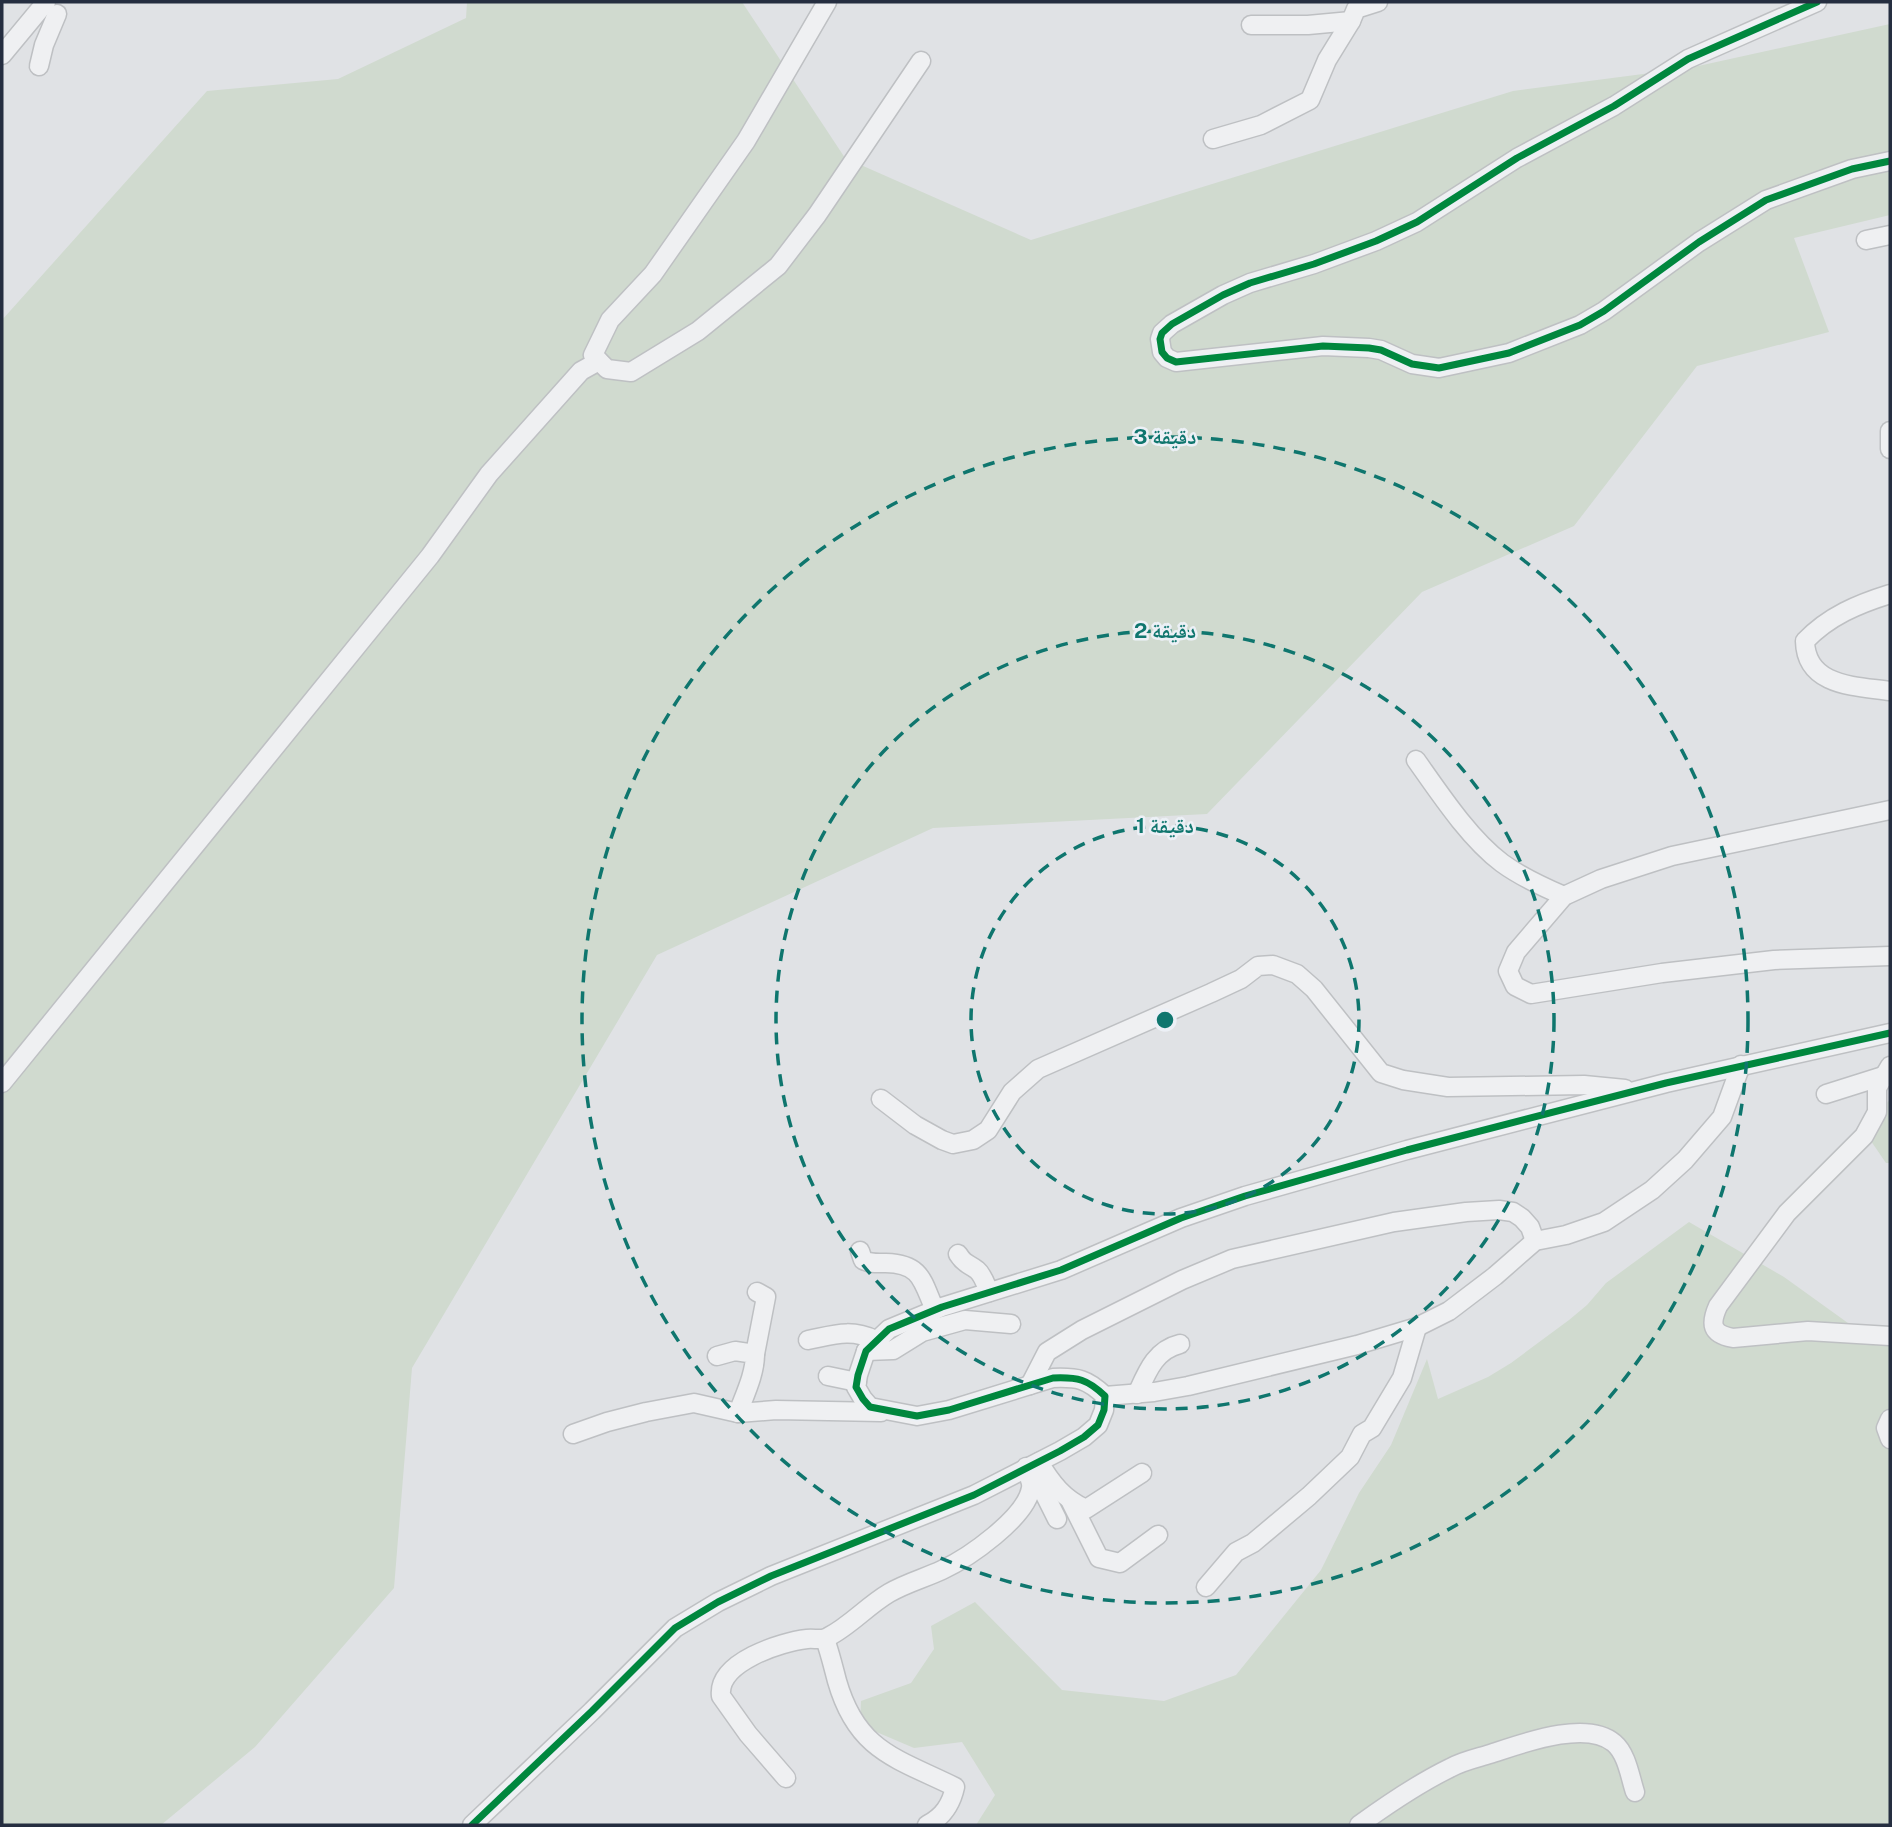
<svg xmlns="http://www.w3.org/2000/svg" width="1892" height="1827" font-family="'Public Sans','Noto Naskh Arabic',sans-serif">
<rect width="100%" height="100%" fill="#e0e2e5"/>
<g fill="#d0dacf">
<path d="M467,2H742L845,158L1031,240L1513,91L1689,68L1890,24V215L1794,238L1829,332L1697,366L1574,526L1422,592L1207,814L933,828L657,955L412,1368L394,1588L255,1747L161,1825H2V320L207,91L338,79L466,18Z"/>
<path d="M1890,1100V1163H1886L1860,1125Z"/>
<path d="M1689,1222L1784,1277L1873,1341L1890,1343V1825H976L995,1795L962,1742L914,1748L860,1725L861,1701L911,1683L934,1649L931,1626L975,1602L1062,1690L1164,1701L1236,1675L1321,1570L1359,1493L1391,1445L1427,1359L1438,1399L1488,1377L1511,1363L1569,1320L1587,1305L1606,1283Z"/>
</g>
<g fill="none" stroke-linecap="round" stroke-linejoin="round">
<g stroke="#bec0c3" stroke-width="21">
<g id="minor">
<path d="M827,2L746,141L653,274L610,320L593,355L607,369L631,372L698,331L778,266L817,215L921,61"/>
<path d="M1817,2L1688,59L1614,106L1517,158L1417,222L1376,241L1314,264L1250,283L1223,295L1172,324L1162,333L1160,339L1162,352L1167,358L1176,362L1323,346L1369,348L1381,350L1412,364L1439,368L1509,353L1580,325L1604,311L1699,242L1766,200L1852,169L1890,161"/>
<path d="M1251,25H1308L1351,21"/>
<path d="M2,55L46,2"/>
<path d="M39,66L44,45L57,14"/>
<path d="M1213,139L1261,125L1310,100L1327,60L1351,21L1356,9L1378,2"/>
<path d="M1866,240L1890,235"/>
<path d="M1890,431V449"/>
<path d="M1890,594C1858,604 1829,616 1805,641C1806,687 1856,686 1890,691"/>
<path d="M1416,760C1440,794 1469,838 1502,863C1521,877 1543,887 1564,896"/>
<path d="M1890,810L1672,856L1601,879L1564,896L1516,952L1508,971L1515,986L1531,994L1662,973L1774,960L1890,956"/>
<path d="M1890,1066L1877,1088V1112L1864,1136L1787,1213L1718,1306C1710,1324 1711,1334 1733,1338L1808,1331L1890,1336"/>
<path d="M2,1083L430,556L489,474L581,371L599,361"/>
<path d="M1826,1094L1883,1076"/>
<path d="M881,1099L915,1125L942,1140L953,1144L973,1140L988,1130L1012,1092L1038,1069L1211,993L1241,979L1258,966L1273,965L1297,974L1314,989L1381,1073L1403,1080L1448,1087L1584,1085L1625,1089"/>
<path d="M860,1251L863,1260C871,1264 877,1263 886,1263C922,1264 922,1281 935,1310"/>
<path d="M958,1254C965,1265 968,1263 977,1270C983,1275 986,1285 989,1292"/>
<path d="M808,1340C833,1335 851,1328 875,1340"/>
<path d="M866,1351L893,1350L922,1332L965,1320L1011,1324"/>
<path d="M755,1354L766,1297L757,1292"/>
<path d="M717,1356L735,1351L755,1354C755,1374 745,1394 738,1413"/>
<path d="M828,1376L857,1382"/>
<path d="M1030,1385L1047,1352L1082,1330L1182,1280L1232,1259L1394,1222L1466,1212L1499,1210L1513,1212L1522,1218L1530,1227L1535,1241"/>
<path d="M1137,1394C1147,1372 1155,1350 1180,1344"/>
<path d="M1105,1396L1154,1392L1188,1386L1357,1345L1417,1327L1449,1311L1495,1276L1535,1241L1566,1235L1604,1222L1652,1190L1685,1160L1722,1117L1741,1065"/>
<path d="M1890,1419L1886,1428L1890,1439"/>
<path d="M573,1434L607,1422L646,1412L694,1403L738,1413L776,1410L881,1412"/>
<path d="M1039,1462C1051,1483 1064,1499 1086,1509L1142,1473"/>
<path d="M1030,1479L1042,1489L1057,1519"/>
<path d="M1071,1502L1099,1558L1120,1563L1158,1535"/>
<path d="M1206,1587L1236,1552L1253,1543L1309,1496L1350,1457L1362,1434L1372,1428L1402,1378L1417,1327"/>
<path d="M825,1639C830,1653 833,1666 837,1681C857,1751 896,1758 955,1787C951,1805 943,1817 927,1825"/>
<path d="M786,1778L748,1734L721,1696C717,1662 781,1642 807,1639C815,1638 821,1641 828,1637C850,1626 867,1606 889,1593C906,1583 925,1578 942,1570C968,1558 1026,1518 1031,1488C1032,1482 1028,1474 1026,1467"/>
<path d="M472,1825L592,1711L675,1628L718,1602L771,1576L974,1495L1060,1451L1084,1437L1098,1425L1104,1410L1105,1396C1087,1379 1078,1377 1053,1378L949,1410L917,1416L870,1407L863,1399L856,1387L858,1375L866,1351L889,1329L942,1307L1061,1270L1181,1218L1245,1196L1407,1150L1666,1083L1890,1033"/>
<path d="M1359,1825C1388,1804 1417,1784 1450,1768C1462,1761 1477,1758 1490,1754C1521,1744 1586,1719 1614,1743C1627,1754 1630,1777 1635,1792"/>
</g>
</g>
<use href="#minor" stroke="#eff0f2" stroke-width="18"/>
<g stroke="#ecf0f6" stroke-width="11">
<g id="cycleway">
<path d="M1817,2L1688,59L1614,106L1517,158L1417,222L1376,241L1314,264L1250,283L1223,295L1172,324L1162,333L1160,339L1162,352L1167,358L1176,362L1323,346L1369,348L1381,350L1412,364L1439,368L1509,353L1580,325L1604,311L1699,242L1766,200L1852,169L1890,161"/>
<path d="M472,1825L592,1711L675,1628L718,1602L771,1576L974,1495L1060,1451L1084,1437L1098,1425L1104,1410L1105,1396C1087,1379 1078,1377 1053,1378L949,1410L917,1416L870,1407L863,1399L856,1387L858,1375L866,1351L889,1329L942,1307L1061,1270L1181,1218L1245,1196L1407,1150L1666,1083L1890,1033"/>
</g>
</g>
<use href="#cycleway" stroke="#00873e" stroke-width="7"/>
</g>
<g fill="none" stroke="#0f766e" stroke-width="3.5" stroke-dasharray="12 9">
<circle cx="1165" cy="1020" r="194"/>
<circle cx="1165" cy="1020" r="389"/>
<circle cx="1165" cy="1020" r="583"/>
</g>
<circle cx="1165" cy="1020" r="10" fill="#0f766e" stroke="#ecf0f6" stroke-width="3.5"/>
<g font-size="21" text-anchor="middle" font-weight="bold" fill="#0f766e" stroke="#ecf0f6" stroke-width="5" stroke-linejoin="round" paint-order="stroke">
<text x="1165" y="444">3 دقيقة</text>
<text x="1165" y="638">2 دقيقة</text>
<text x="1165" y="833">1 دقيقة</text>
</g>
<rect width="1892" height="1827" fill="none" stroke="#252e40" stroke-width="7"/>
</svg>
